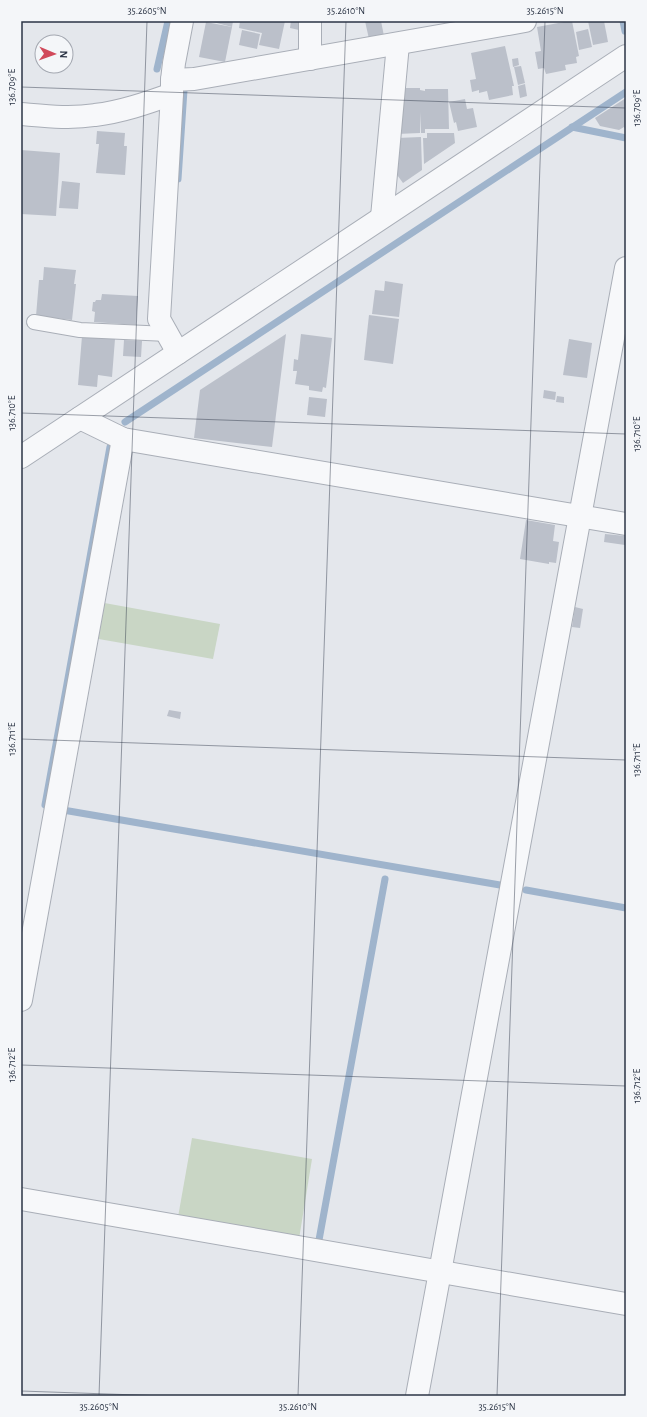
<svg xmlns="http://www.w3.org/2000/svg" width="647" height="1417" font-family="'Alegreya Sans',sans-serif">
<rect width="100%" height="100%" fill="#e4e7ec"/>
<g fill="#c9d6c5">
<path d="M99,602L220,624L213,659L93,638Z"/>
<path d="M192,1138L312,1159L299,1239L178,1217Z"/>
</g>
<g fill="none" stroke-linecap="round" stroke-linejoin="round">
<g stroke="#9fb4cc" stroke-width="7">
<path d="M623,21L625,31"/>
<path d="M157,69L168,21"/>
<path d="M572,127L626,138"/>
<path d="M178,179L184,90"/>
<path d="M125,422L626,92"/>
<path d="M45,805L110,447"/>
<path d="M63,810L500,885"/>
<path d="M526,890L626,908"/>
<path d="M319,1240L385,879"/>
</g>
</g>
<g fill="#bbc0ca">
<path d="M209,21H233L232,27Z"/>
<path d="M240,21H285L279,49L259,45L262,33L239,28Z"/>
<path d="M291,21H300L299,30L290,28Z"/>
<path d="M365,21H381L384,36L369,39Z"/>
<path d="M569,21H572L579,56L576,57L577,63L565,65L566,70L546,74L544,68L538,69L535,52L541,51L537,27Z"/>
<path d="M588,21H604L608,42L593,45Z"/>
<path d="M206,22L232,27L225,62L199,57Z"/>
<path d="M588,29L592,47L579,50L576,32Z"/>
<path d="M242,30L260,34L257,49L239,45Z"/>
<path d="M505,46L514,86H512L513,95L489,100L487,91L479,93V90L472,92L470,80L476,79L471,53Z"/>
<path d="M518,58L519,65L513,67L512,59Z"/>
<path d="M521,66L525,83L518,85L514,67Z"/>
<path d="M525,84L527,96L520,98L518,86Z"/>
<path d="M400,88H420V90L425,91V89H448L449,129H425V133H421L420,112V133L397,134Z"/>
<path d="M626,98V130L624,127L619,130L600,126L595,118Z"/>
<path d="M465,99L467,109L473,108L477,127L458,131L456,122L454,123L449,102Z"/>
<path d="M97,131L125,133L124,146H127L125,175L96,173L99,144H96Z"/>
<path d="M427,133H454L455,143L424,164L423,138H427Z"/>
<path d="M421,137L422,170L403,183L395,172L397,138Z"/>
<path d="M21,150L60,153L56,216L21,214Z"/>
<path d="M62,181L80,183L78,209L59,208Z"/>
<path d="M44,267L76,270L74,284H76L72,320L36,316L39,280H43Z"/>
<path d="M385,281L403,284L399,317L372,314L375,290L384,291Z"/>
<path d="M102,294L138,296L136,325L94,322L95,312L92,311L93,302H95L96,300H101Z"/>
<path d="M369,315L399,319L393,364L364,360Z"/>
<path d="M286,334L272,447L194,438L200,390Z"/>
<path d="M301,334L332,338L326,388L323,387L322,392L309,390V386L295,384L297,371H293L294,359L298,360Z"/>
<path d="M82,336L115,339L112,377L98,375L97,387L78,385Z"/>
<path d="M569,339L592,343L587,378L563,375Z"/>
<path d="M124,340L142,341L141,357L123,356Z"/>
<path d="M544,390L556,392L555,400L543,398Z"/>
<path d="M557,396L564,397V403L556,402Z"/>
<path d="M309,397L327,399L325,417L307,415Z"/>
<path d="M526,520L555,525L553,541L559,542L556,563L549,562V564L520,559Z"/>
<path d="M605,534L626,536L625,545L604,542Z"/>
<path d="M575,607L583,609L580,628L572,627Z"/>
<path d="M169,710L181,712L180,719L167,716Z"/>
</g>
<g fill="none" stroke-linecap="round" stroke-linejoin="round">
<g stroke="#a9aeb7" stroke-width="16">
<path id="service" d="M34,322L80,330L168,334"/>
</g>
<g stroke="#a9aeb7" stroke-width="24">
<g id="minor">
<path d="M310,59V21"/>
<path d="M172,80L194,79L525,21"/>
<path d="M21,114C45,116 70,119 95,115C121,112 147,103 172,94"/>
<path d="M382,217L398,44"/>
<path d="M178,353L159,319L172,94V80L174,63L182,21"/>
<path d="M80,418L123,439L626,524"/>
<path d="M21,1000L123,439"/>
<path d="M21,1199L626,1304"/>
<path d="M417,1396L626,268"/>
</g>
</g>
<g stroke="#a9aeb7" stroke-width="24">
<path id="tertiary" d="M21,457L626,56"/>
</g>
<use href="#service" stroke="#f7f8fa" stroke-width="14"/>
<use href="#minor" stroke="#f7f8fa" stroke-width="22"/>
<use href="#tertiary" stroke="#f7f8fa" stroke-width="22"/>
</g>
<path fill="none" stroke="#2b3445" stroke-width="1" stroke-opacity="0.45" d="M21,87L626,108M21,413L626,434M21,739L626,760M21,1065L626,1086M21,1391L166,1396M99,1396L147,21M298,1396L346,21M497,1396L545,21"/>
<rect width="647" height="1417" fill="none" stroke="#f4f6f9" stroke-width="44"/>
<g transform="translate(54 54) rotate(92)"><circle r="19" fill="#f4f6f9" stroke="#a4a8b1"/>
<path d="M0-3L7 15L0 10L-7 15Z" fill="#d1495b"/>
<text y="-6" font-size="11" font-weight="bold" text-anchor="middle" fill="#2b3445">N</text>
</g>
<rect x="22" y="22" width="603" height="1373" fill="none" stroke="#2b3445" stroke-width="1.5"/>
<g font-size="10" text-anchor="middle" fill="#2b3445">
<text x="147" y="14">35.2605°N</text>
<text x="346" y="14">35.2610°N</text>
<text x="545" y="14">35.2615°N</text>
<text transform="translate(11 87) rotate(-90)" y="4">136.709°E</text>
<text transform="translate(636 108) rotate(-90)" y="4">136.709°E</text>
<text transform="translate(11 413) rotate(-90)" y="4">136.710°E</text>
<text transform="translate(636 434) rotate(-90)" y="4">136.710°E</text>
<text transform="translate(11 739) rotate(-90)" y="4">136.711°E</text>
<text transform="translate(636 760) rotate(-90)" y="4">136.711°E</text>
<text transform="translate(11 1065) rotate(-90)" y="4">136.712°E</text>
<text transform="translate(636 1086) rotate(-90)" y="4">136.712°E</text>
<text x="99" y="1410">35.2605°N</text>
<text x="298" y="1410">35.2610°N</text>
<text x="497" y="1410">35.2615°N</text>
</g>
</svg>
